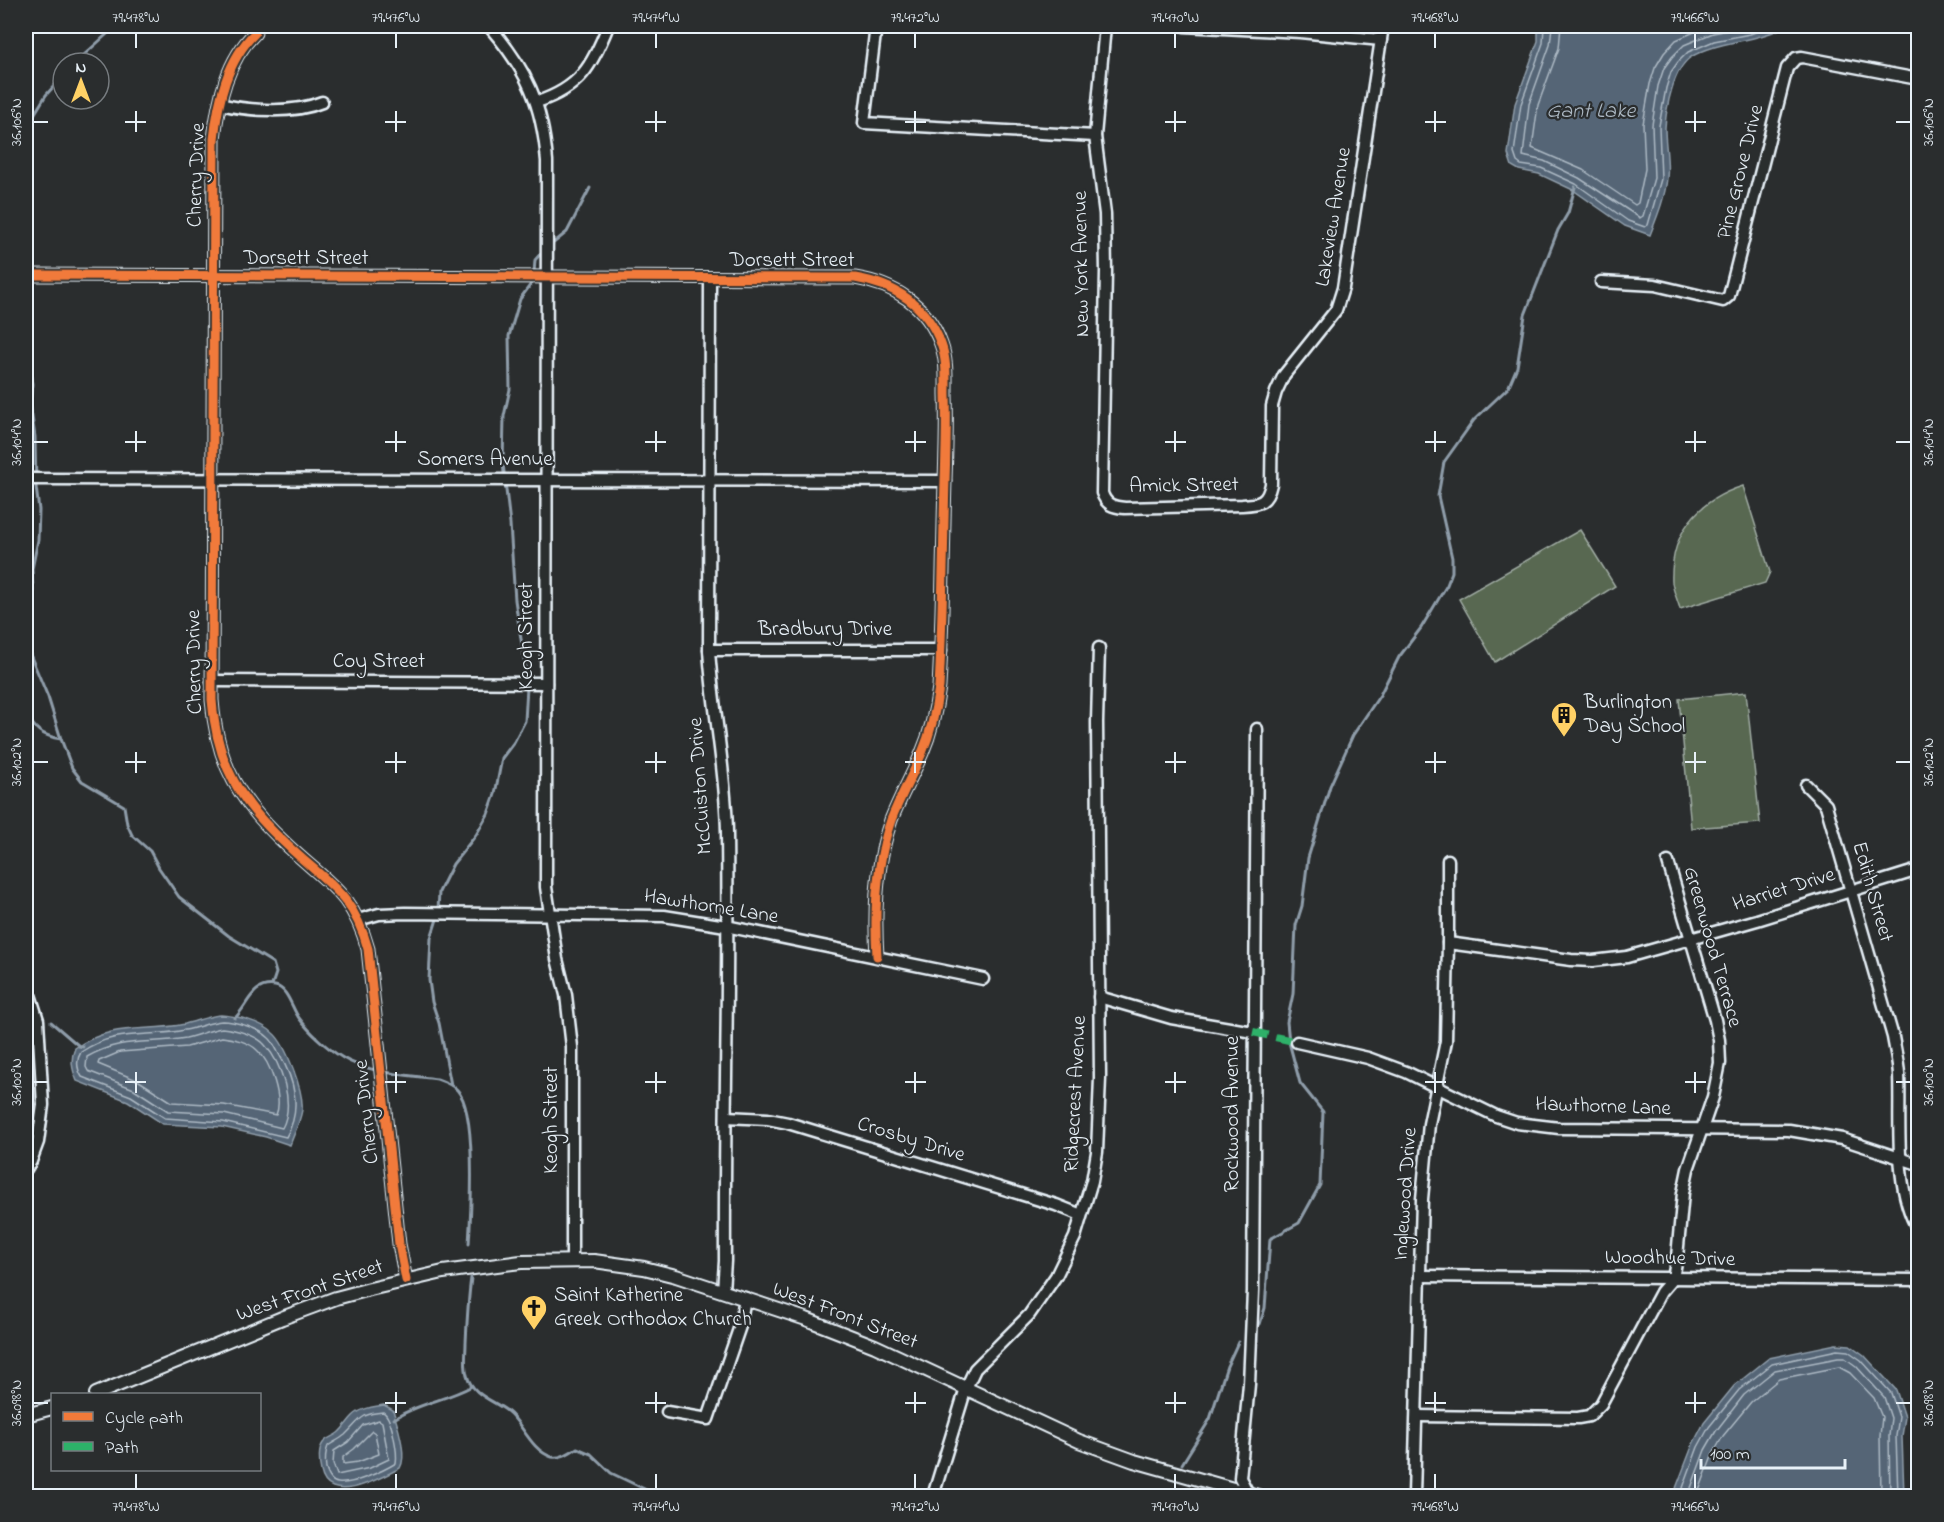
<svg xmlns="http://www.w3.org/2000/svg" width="1944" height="1522" font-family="'Indie Flower',sans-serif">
<rect width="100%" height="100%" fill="#2a2d2e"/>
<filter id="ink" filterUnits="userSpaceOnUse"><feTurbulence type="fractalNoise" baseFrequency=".0167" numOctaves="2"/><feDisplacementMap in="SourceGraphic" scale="12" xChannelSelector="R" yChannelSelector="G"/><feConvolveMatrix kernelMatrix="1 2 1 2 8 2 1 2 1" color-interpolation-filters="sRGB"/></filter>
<g filter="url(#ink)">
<g fill="#596851" stroke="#a0aca4" stroke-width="1.5">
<path d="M1743,486L1770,572L1765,583L1680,609C1678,601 1673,591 1672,582C1670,533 1698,500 1743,486Z"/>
<path d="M1580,530L1615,586L1495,662L1459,599Z"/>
<path d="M1746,692L1760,823L1691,828L1679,699Z"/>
</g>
<g fill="#546576" stroke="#8f9daa" stroke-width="1.5">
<path d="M1538,26H1786C1755,43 1719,40 1691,57C1673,69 1666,108 1665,128C1665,145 1669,162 1667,178C1665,198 1657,217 1650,235L1625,226L1573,190L1539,174L1519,170L1512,166L1508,154L1515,104L1538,41Z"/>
<path d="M221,1015C238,1016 260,1021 273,1033C286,1044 304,1092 302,1110C300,1122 294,1134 290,1145L266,1137L222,1127L163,1124L128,1101L77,1081C72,1069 70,1060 75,1048C115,1021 144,1033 185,1024C197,1021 208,1016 221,1015Z"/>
<path d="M1836,1344L1850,1345L1864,1355L1896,1390L1905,1417L1902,1436L1904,1496H1673L1693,1444L1704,1423L1734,1386L1769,1358Z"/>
<path d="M384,1405L393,1410C397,1424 408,1456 400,1468C379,1479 328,1507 321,1471C319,1463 318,1450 323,1443C326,1438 333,1437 338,1433C344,1428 348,1421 353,1416C361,1408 373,1407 384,1405Z"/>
</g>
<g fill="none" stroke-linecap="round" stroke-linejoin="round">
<g stroke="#adb9c4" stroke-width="1.5">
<path d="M1544,26L1543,43L1521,104L1514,153L1517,162L1521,165L1541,168L1576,184L1628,221L1645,227L1648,225L1661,179L1659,126L1666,88L1671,72L1678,62L1688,52L1714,41L1750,34L1772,26"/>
<path d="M1552,26L1550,45L1529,104L1523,156L1544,161L1579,178L1640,218L1643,216L1654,178L1652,125L1658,86L1664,68L1672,57L1684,45L1713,33L1751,26"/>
<path d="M1561,26L1559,48L1538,105L1532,148L1583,170L1635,205L1638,203L1645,169L1643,124L1650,84L1655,68L1664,53L1676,40L1708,26"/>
<path d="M222,1021C235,1021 259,1028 269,1038C273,1041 276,1049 279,1054C295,1080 302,1110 286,1137L223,1122L165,1118L131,1096L82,1077C77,1069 76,1060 81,1052C116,1028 148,1038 185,1030C198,1028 209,1022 222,1021Z"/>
<path d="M222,1028C234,1029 257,1035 265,1045C282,1064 295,1104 282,1128L224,1114L168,1111L134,1089L88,1071L86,1067L87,1057C123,1036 149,1045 186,1038C199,1035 209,1030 222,1028Z"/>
<path d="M222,1037C233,1038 249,1042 257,1050C271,1062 283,1099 276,1115L224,1105L172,1102L139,1081L98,1064L99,1061L120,1052L187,1047Z"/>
<path d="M383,1412C392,1417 398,1453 396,1463C383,1471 353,1485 338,1483C331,1483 328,1475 326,1469C325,1461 325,1453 328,1446C334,1442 340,1439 345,1435C361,1420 359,1414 383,1412Z"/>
<path d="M379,1420L382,1422L389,1459L370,1468L337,1475L333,1464L334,1451L348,1442L363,1425Z"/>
<path d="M372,1431L375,1433L379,1454L358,1462L343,1464V1457L354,1449Z"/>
<path d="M1680,1496L1698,1447L1709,1427L1739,1390L1772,1364L1837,1350L1848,1351L1861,1360L1891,1393L1899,1417L1896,1436L1898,1496"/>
<path d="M1688,1496L1705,1450L1716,1431L1744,1395L1775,1370L1838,1358H1845L1856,1366L1884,1397L1891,1418L1889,1436L1890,1496"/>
<path d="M1697,1496L1713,1454L1723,1436L1751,1402L1779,1379L1839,1367L1850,1373L1874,1398L1882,1417L1880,1436L1881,1496"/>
</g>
<g stroke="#8f9daa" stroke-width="3">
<path d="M75,63L116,26"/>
<path d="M26,128L46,95L63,76"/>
<path d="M551,245L567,232L590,188"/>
<path d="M534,273L535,260L543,251"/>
<path d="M26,345L32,384L30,403L35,437L36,487L39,510L38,540L32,569L33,591L26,615"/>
<path d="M26,645L48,697L61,739L72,768L82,781L124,806L127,824L132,835L150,851L159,868L179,897L229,936L273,963L276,973L272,985"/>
<path d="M26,712C33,729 42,736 61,739"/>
<path d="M438,910L439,892L453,864L476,835L488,814L495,794L502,758L514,742L525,721L527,687L525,665L515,600L510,524L503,464L504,416L510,389L509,336L520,299L534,280"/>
<path d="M438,916L431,938L429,980L432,1002L439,1023L451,1085"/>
<path d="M235,1018C248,1006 252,982 275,986C288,988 292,1009 299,1018C310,1033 328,1049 343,1058C367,1073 410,1075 437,1079C446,1082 456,1086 460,1094C476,1119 471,1212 469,1244"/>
<path d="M51,1022L79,1046L83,1047"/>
<path d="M471,1278C468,1300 467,1321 466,1343C466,1353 464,1365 467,1375C472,1395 493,1400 507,1411C522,1422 530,1450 552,1457C561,1459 570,1452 577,1448L591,1454L611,1473L659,1496"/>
<path d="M1260,1324L1265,1308L1270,1239L1299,1223L1320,1185L1323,1112L1300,1083L1289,1042L1287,1022L1293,994L1296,925L1302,906L1308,858L1330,786L1353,735L1380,695L1399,657L1421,628L1447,585L1452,572V558L1438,496L1444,462L1474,420L1508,388L1517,367L1525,315L1558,230L1568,213L1575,187"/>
<path d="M394,1419C418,1403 447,1400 472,1386"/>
<path d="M1182,1464L1210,1419L1227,1366L1238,1342"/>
<path d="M1175,1496L1176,1491"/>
</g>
<g stroke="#e8f1f8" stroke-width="15">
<g id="minor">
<path d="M489,26C527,70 542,103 547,161L546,887L557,959L566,995L572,1047V1260"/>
<path d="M876,26L864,123L1095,136"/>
<path d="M1105,26L1095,136L1105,214L1106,271L1102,493C1106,505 1113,507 1125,508L1242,505C1260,504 1267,503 1271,484L1272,406L1276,392L1284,375L1336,310L1343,288L1383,26"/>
<path d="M1184,26L1300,32L1381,40"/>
<path d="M255,33C227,60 218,101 214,139L212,700C217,766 240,802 288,846C327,883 353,893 368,949L399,1244L406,1280"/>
<path d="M537,102C580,88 592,66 608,26"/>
<path d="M220,104C249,111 294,114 322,102"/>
<path d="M26,275L855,278C894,284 927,305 941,344C947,360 946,377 946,394C947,423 946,452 945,481C943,549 943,618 939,687C936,710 931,732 922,753C912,776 900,797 891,820C876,864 874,910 877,956"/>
<path d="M710,279L709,650C713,711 726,771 727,832C729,975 724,1118 725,1261L723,1291"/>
<path d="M1601,282L1655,285L1723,301L1729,296L1787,68L1796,58L1802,57L1918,79"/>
<path d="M26,479L945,481"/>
<path d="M709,650H941"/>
<path d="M212,681L546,683"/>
<path d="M1806,785L1826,805L1893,1037C1895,1049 1898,1061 1899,1074C1901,1121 1893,1188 1918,1229"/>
<path d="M358,920L379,914L405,913L664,916L726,926L983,979"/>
<path d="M1448,943L1571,960L1593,961L1627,957L1757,920L1918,870"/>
<path d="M26,982L38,1020L43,1105L38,1142L31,1161L26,1169"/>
<path d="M1099,997L1171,1018L1253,1032"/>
<path d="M1297,1042L1368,1058L1406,1072L1496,1116L1517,1123L1559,1128L1789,1130L1842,1139L1918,1164"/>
<path d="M726,1117L768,1119L788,1123L1056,1205L1081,1215"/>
<path d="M1421,1276L1918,1280"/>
<path d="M667,1412L708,1419L740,1326L745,1298"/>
<path d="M1417,1416L1578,1418L1589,1416L1601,1404L1661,1292L1673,1278L1677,1257L1683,1193L1688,1169L1713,1097L1720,1063L1719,1040L1715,1020L1668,862"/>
<path d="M1249,1495L1240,1478L1249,1384L1253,1291L1257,729"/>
<path d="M933,1496L966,1388L975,1369L1029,1315L1056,1276L1075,1237L1092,1181L1097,1152L1100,1078L1097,722L1099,648"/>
<path d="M1414,1496L1422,1199L1429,1124L1446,1041L1448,943V860"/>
</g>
</g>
<g stroke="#e8f1f8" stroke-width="16">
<g id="tertiary">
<path d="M96,1394L282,1318L336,1298L370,1289L443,1272L466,1269L521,1262L594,1261L644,1268L676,1276L806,1319L875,1346L1079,1441L1134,1461L1258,1496"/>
<path d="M26,1415L52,1408"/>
</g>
</g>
<use href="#minor" stroke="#2a2d2e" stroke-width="10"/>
<use href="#tertiary" stroke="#2a2d2e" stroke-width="12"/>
<path stroke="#2db169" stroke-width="8" stroke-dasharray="15 8" stroke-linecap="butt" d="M1253,1032L1297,1042"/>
<g stroke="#2a2d2e" stroke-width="13">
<g id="cycleway">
<path d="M255,33C227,60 218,101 214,139L212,700C217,766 240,802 288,846C327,883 353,893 368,949L399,1244L406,1280"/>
<path d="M26,275L855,278C894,284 927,305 941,344C947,360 946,377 946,394C947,423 946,452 945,481C943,549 943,618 939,687C936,710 931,732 922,753C912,776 900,797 891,820C876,864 874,910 877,956"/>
</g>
</g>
<use href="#cycleway" stroke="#f17a3a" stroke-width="9"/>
</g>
</g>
<path fill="none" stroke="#e8f1f8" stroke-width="2" d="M136,33V48M396,33V48M656,33V48M915,33V48M1175,33V48M1435,33V48M1695,33V48M136,111V132M396,111V132M656,111V132M915,111V132M1175,111V132M1435,111V132M1695,111V132M33,122H48M125,122H146M385,122H406M645,122H666M905,122H926M1165,122H1186M1425,122H1446M1685,122H1706M1896,122H1911M136,431V452M396,431V452M656,431V452M915,431V452M1175,431V452M1435,431V452M1695,431V452M33,442H48M125,442H146M385,442H406M645,442H666M905,442H926M1165,442H1186M1425,442H1446M1685,442H1706M1896,442H1911M136,752V773M396,752V773M656,752V773M915,752V773M1175,752V773M1435,752V773M1695,752V773M33,762H48M125,762H146M385,762H406M645,762H666M905,762H926M1165,762H1186M1425,762H1446M1685,762H1706M1896,762H1911M136,1072V1093M396,1072V1093M656,1072V1093M915,1072V1093M1175,1072V1093M1435,1072V1093M1695,1072V1093M33,1082H48M125,1082H146M385,1082H406M645,1082H666M905,1082H926M1165,1082H1186M1425,1082H1446M1685,1082H1706M1896,1082H1911M396,1392V1413M656,1392V1413M915,1392V1413M1175,1392V1413M1435,1392V1413M1695,1392V1413M33,1403H48M385,1403H406M645,1403H666M905,1403H926M1165,1403H1186M1425,1403H1446M1685,1403H1706M1896,1403H1911M136,1474V1489M396,1474V1489M656,1474V1489M915,1474V1489M1175,1474V1489M1435,1474V1489M1695,1474V1489"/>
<defs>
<g id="building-pin" transform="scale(1.35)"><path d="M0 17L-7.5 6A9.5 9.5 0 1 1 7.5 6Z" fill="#ffd166" stroke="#2a2d2e"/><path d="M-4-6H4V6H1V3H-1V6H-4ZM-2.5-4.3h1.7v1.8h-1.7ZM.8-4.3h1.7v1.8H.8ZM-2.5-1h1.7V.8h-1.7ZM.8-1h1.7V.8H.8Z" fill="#111"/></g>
<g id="church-pin" transform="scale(1.35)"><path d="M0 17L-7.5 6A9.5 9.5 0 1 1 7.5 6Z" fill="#ffd166" stroke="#2a2d2e"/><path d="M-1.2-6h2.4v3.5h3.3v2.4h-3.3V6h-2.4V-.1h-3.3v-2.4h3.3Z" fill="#111"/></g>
</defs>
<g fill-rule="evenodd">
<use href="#building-pin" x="1564" y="715"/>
<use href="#church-pin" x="534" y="1308"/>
</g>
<g text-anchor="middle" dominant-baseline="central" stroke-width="4.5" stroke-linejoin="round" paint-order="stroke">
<g font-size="21" fill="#e8f1f8" stroke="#2a2d2e">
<text transform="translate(1741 172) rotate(-76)">Pine Grove Drive</text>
<text transform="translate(197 175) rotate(-88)">Cherry Drive</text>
<text transform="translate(1334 217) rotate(-81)">Lakeview Avenue</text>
<text x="306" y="259">Dorsett Street</text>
<text x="792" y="261">Dorsett Street</text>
<text transform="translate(1082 264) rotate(-91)">New York Avenue</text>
<text x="485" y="460">Somers Avenue</text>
<text transform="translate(1184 486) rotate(-1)">Amick Street</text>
<text x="825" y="630">Bradbury Drive</text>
<text transform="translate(527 636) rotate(-90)">Keogh Street</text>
<text transform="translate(195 662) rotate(-91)">Cherry Drive</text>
<text x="379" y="662">Coy Street</text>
<text transform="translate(701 786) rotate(-94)">McCuiston Drive</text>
<text transform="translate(1784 890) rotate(-17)">Harriet Drive</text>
<text transform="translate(1872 892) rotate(74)">Edith Street</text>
<text transform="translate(711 907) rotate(9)">Hawthorne Lane</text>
<text transform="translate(1712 947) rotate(74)">Greenwood Terrace</text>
<text transform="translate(1076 1094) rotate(-87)">Ridgecrest Avenue</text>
<text transform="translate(1603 1107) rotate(2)">Hawthorne Lane</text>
<text transform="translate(367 1112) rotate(-96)">Cherry Drive</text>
<text transform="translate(1233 1114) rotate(-90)">Rockwood Avenue</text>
<text transform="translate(552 1120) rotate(-90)">Keogh Street</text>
<text transform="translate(911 1140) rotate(17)">Crosby Drive</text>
<text transform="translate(1406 1194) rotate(-86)">Inglewood Drive</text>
<text transform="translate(1670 1259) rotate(1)">Woodhue Drive</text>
<text transform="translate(310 1291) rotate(-19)">West Front Street</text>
<text transform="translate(845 1316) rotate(21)">West Front Street</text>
</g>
<g font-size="21" fill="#e8f1f8" stroke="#2a2d2e" text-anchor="start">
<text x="1584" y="703">Burlington<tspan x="1584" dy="24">Day School</tspan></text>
<text x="554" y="1296">Saint Katherine<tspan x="554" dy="24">Greek Orthodox Church</tspan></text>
</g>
<g font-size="22" font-style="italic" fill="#adb9c4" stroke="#2a2d2e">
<text x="1591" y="112">Gant Lake</text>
</g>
</g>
<rect width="1944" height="1522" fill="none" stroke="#2a2d2e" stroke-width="66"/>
<rect x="51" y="1393" width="210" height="78" fill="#2a2d2e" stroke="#767b7f" stroke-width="1.5"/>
<rect x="63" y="1412" width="30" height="9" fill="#f17a3a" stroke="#767b7f" stroke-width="1.5"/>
<text x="105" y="1423" font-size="18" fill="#e8f1f8">Cycle path</text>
<rect x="63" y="1442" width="30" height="9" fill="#2db169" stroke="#767b7f" stroke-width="1.5"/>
<text x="105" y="1453" font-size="18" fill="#e8f1f8">Path</text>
<g transform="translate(81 81)"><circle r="28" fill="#2a2d2e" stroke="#767b7f" stroke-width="1.5"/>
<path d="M0-4.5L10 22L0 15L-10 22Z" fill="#ffd166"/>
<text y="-9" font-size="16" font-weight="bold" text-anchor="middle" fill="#e8f1f8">N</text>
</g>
<path d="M1701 1459v9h144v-9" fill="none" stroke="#e8f1f8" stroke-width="3"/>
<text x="1710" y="1459" font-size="18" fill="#e8f1f8" stroke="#2a2d2e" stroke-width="4.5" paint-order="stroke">100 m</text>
<rect x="33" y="33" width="1878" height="1456" fill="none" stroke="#e8f1f8" stroke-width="2"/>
<g font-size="15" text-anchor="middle" fill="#e8f1f8">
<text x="136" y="22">79.478°W</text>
<text x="396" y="22">79.476°W</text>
<text x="656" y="22">79.474°W</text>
<text x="915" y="22">79.472°W</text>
<text x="1175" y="22">79.470°W</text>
<text x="1435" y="22">79.468°W</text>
<text x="1695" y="22">79.466°W</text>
<text transform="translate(16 122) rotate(-90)" y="5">36.106°N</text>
<text transform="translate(1928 122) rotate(-90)" y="5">36.106°N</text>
<text transform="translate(16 442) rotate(-90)" y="5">36.104°N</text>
<text transform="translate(1928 442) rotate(-90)" y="5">36.104°N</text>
<text transform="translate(16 762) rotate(-90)" y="5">36.102°N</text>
<text transform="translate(1928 762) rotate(-90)" y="5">36.102°N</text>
<text transform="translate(16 1082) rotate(-90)" y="5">36.100°N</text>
<text transform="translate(1928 1082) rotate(-90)" y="5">36.100°N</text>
<text transform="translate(16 1403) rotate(-90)" y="5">36.098°N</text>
<text transform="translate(1928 1403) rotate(-90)" y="5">36.098°N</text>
<text x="136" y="1511">79.478°W</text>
<text x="396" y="1511">79.476°W</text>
<text x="656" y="1511">79.474°W</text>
<text x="915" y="1511">79.472°W</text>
<text x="1175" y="1511">79.470°W</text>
<text x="1435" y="1511">79.468°W</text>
<text x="1695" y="1511">79.466°W</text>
</g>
</svg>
